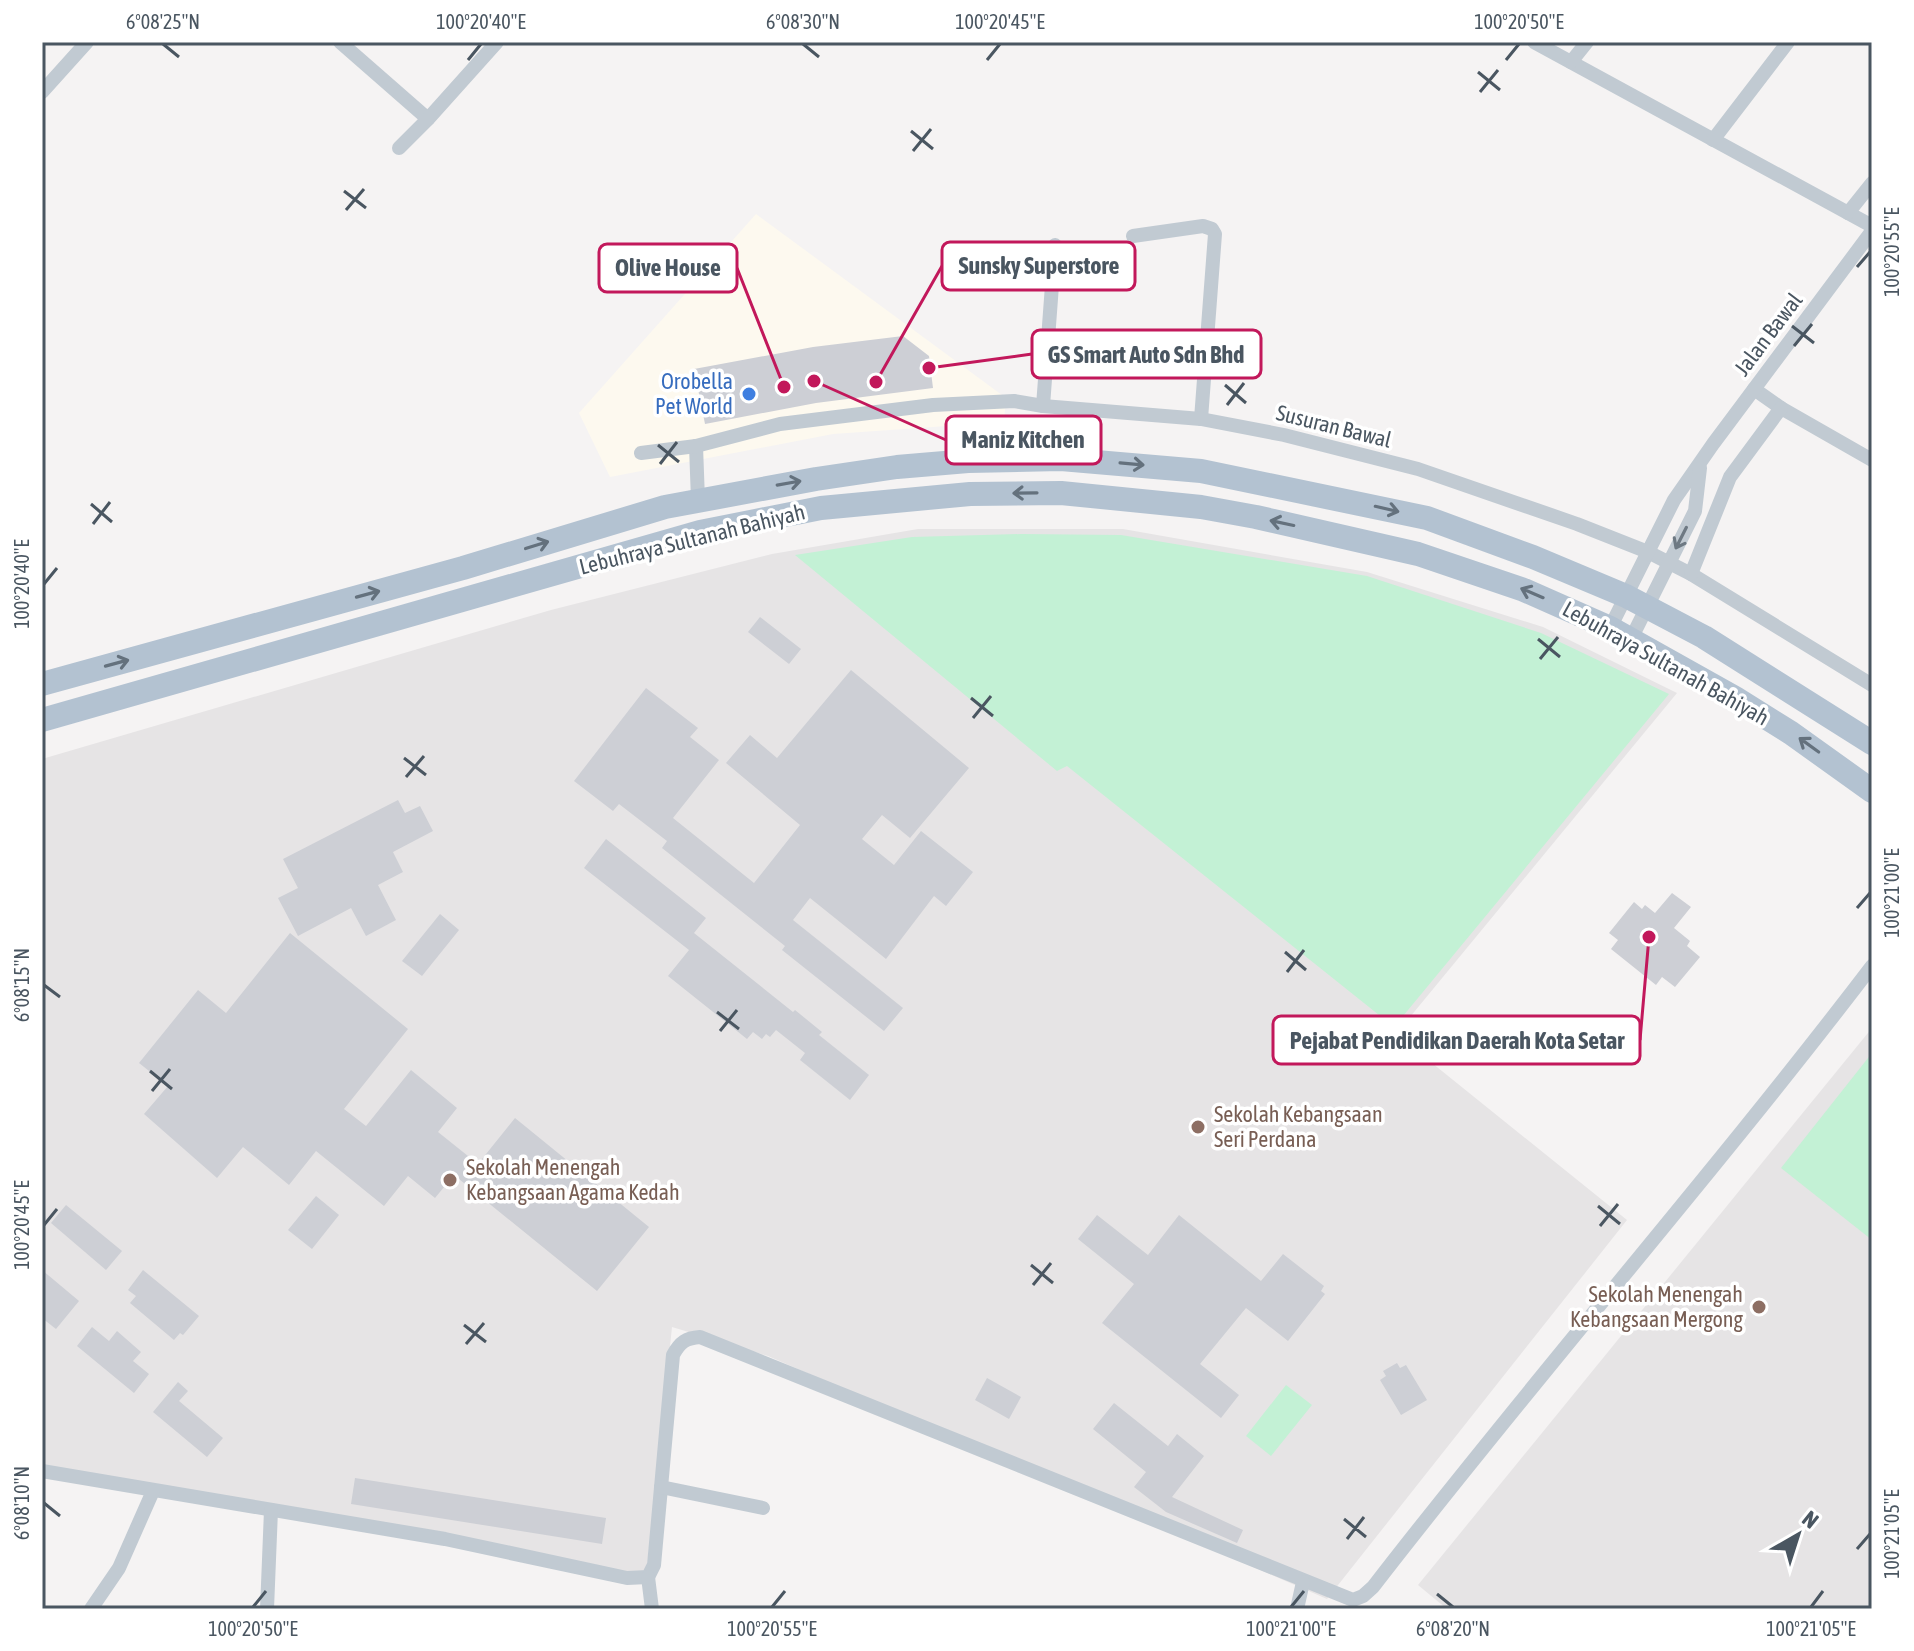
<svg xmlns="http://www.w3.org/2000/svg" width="1914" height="1651" font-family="'Asap Condensed',sans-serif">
<rect width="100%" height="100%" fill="#f5f3f3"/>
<path fill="#fdf9ef" d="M756,214L1006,398L1004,422L833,434L610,477L579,413Z"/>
<g fill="#e6e4e5">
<path d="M918,529H1123L1367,572L1543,627L1677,693L1396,1034L1627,1220L1327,1599L768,1356L672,1327L646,1576L42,1476V759L551,610L772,554Z"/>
<path d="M1872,1028V1609H1447L1418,1585Z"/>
</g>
<g fill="#c3f1d5">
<path d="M1021,534L1121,535L1367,576L1541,633L1669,694L1394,1027L1067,766L1057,771L795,555L912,537Z"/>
<path d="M1872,1053V1240L1781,1168Z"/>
<path d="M1286,1385L1312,1405L1271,1456L1246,1436Z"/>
</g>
<g fill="#cdcfd5">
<path d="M903,336L929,356L933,388L816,403L705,424L694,369L813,347Z"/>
<path d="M760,617L801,649L789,664L748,632Z"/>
<path d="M851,670L969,768L910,838L882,815L862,839L894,865L921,831L973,872L946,906L934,896L886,959L810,898L793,920L903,1008L884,1031L782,950L785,946L662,848L667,841L619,804L613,811L574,781L646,688L698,728L690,737L719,760L673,818L754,883L800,825L726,763L750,735L777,758Z"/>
<path d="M398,800L405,813L420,806L433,831L393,852L403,872L378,885L396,920L366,936L351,908L298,936L278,898L298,888L283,859Z"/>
<path d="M606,839L706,918L694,933L793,1012L795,1010L822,1032L819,1035L869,1075L850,1100L800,1060L805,1053L776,1030L770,1037L766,1034L762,1039L753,1032L747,1039L668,976L689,950L584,868Z"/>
<path d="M1672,893L1691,907L1674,928L1690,941L1687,946L1700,957L1675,987L1662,977L1656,985L1611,949L1618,940L1609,933L1634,902L1642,909L1645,905L1655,913Z"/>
<path d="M440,914L459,930L422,976L402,961Z"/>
<path d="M290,933L408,1029L344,1109L366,1126L411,1070L457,1108L438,1132L478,1164L515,1118L649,1227L597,1291L454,1175L435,1198L408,1176L384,1206L316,1151L289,1185L243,1147L217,1178L144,1114L168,1086L139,1063L198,990L226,1013Z"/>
<path d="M316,1196L339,1215L312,1249L288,1230Z"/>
<path d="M66,1205L122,1251L106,1270L51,1223Z"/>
<path d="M1097,1215L1148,1255L1179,1215L1261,1281L1283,1254L1324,1286L1321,1291L1325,1294L1288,1341L1246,1308L1200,1364L1239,1395L1221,1418L1102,1323L1134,1284L1078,1239Z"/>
<path d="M42,1270L79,1301L56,1329L42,1318Z"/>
<path d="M143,1270L199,1316L183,1335L180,1333L174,1340L130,1303L136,1296L128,1290Z"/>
<path d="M92,1327L109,1341L117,1331L141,1352L133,1361L149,1374L134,1393L77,1346Z"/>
<path d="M1397,1363L1400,1368L1406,1365L1427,1400L1401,1415L1380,1380L1386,1376L1383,1371Z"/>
<path d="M987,1378L1021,1397L1009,1419L975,1400Z"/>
<path d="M178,1382L188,1391L179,1401L223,1438L207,1457L153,1412Z"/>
<path d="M1114,1403L1168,1446L1177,1434L1204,1456L1172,1497L1243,1530L1237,1543L1166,1512L1134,1487L1146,1472L1093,1429Z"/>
<path d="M355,1478L606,1518L602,1544L351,1504Z"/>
</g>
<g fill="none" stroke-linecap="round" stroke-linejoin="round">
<g stroke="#c1cad2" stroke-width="14">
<path d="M340,42L428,119"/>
<path d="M1534,42L1872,226"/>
<path d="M1571,62L1587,42"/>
<path d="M42,92L87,42"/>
<path d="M1713,140L1788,42"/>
<path d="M399,148L428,119L497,42"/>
<path d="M1848,213L1872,183"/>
<path d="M1133,236L1203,226L1212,229L1215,234L1201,419"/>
<path d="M1754,389L1781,408L1872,460"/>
<path d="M1043,406L1055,245"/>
<path d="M696,446L698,500"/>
<path d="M641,453L696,446L780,424L933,405L1014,401L1043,406L1201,419L1284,435L1418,469L1577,524L1648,552L1691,574L1872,685"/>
<path d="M1691,574L1730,477L1781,408"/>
<path d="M1610,628L1674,500L1713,444L1872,231"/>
<path d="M1631,639L1695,511L1700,468"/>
<path d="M42,1471L445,1539L627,1578L648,1577L654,1565L673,1355C680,1342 686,1338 700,1337L1353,1600L1363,1596L1373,1587C1535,1377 1711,1177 1872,966"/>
<path d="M661,1487L763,1508"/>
<path d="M648,1577L652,1609"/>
<path d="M91,1609L119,1568L153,1491"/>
<path d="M267,1609L271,1510"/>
<path d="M1297,1609L1303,1582"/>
</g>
<g stroke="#b3c2d1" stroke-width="24">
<path d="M42,684L463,568L665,507L816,479L897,467L968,461L1061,459L1201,471L1427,518L1533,557L1626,596L1704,637L1872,743"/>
<path d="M42,720L700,532L821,508L970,494L1061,493L1201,507L1256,517L1418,554L1524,590L1610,628L1735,698L1791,733L1872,791"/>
</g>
</g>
<defs><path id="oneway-shaft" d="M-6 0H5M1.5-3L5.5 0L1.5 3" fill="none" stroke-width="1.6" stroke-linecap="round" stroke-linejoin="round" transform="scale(2)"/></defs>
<g stroke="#64717d">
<use href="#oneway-shaft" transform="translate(1132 464) rotate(5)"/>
<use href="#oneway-shaft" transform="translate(789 483) rotate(-10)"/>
<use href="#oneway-shaft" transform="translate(1025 493) rotate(179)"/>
<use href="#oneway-shaft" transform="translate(1387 509) rotate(13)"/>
<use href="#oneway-shaft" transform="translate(1282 523) rotate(-168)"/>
<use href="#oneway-shaft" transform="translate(537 545) rotate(-17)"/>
<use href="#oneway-shaft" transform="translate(1532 593) rotate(-157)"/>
<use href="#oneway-shaft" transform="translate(368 594) rotate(-15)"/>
<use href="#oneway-shaft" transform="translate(117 663) rotate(-15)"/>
<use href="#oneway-shaft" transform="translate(1809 745) rotate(-144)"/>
</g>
<use stroke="#6e7983" href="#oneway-shaft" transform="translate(1681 538) rotate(117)"/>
<path fill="none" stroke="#4a5661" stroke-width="3" d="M163,44L179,57M803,44L819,57M468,60L481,44M987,60L1000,44M1506,60L1519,44M1478,72L1500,90M1480,92L1498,70M911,131L933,149M913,151L931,129M344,191L366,208M346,210L364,189M1857,267L1870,252M1792,326L1814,343M1794,346L1812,324M1225,385L1246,403M1227,405L1244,383M658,445L679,462M660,464L677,442M91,504L112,522M93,524L110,502M44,584L57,568M1538,639L1560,657M1540,659L1558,637M971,698L993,716M973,718L991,696M404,758L426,775M406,777L424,756M1857,908L1870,893M1285,952L1306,970M1287,972L1304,950M44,985L60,997M717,1012L739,1029M720,1031L737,1010M150,1071L172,1089M152,1091L170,1069M1598,1206L1620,1224M44,1225L57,1209M1600,1226L1618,1204M1031,1265L1053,1283M1033,1285L1051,1263M464,1325L486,1342M466,1344L484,1323M44,1503L60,1516M1344,1519L1366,1537M1347,1539L1364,1517M1857,1549L1870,1534M1437,1594L1453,1607M253,1607L266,1591M772,1607L785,1591M1291,1607L1304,1591M1811,1607L1823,1591"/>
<circle fill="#3f7fe0" stroke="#fff" stroke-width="3" cx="749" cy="394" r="8"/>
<g fill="#8d6e63" stroke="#fff" stroke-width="3">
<circle cx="1198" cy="1127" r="8"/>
<circle cx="450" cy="1180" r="8"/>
<circle cx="1759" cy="1307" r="8"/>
</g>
<g text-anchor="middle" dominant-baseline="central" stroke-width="7" stroke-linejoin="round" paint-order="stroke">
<g font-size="22" fill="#4a5661" stroke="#fff">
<text transform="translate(1768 334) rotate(-53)">Jalan Bawal</text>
<text transform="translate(1334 426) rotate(14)">Susuran Bawal</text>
<text transform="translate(692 539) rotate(-14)">Lebuhraya Sultanah Bahiyah</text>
<text transform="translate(1666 663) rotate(29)">Lebuhraya Sultanah Bahiyah</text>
</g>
<g font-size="22" fill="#366cbe" stroke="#fff" text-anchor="end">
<text x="733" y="381">Orobella<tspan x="733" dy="25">Pet World</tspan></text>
</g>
<g font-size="22" fill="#785e54" stroke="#fff" text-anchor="start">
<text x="1214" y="1114">Sekolah Kebangsaan<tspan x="1214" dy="25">Seri Perdana</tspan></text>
<text x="466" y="1167">Sekolah Menengah<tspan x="466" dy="25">Kebangsaan Agama Kedah</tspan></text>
<text x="1743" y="1294" text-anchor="end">Sekolah Menengah<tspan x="1743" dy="25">Kebangsaan Mergong</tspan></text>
</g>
</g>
<path fill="none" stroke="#c2185b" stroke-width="3" d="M876 382L942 266M784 387L737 268M929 368L1032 354M814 381L946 440M1649 937L1640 1040"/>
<g fill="#c2185b" stroke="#fff" stroke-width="3">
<circle cx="876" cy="382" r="8"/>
<circle cx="784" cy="387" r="8"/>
<circle cx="929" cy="368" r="8"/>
<circle cx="814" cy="381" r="8"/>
<circle cx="1649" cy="937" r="8"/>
</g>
<g fill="#fff" stroke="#c2185b" stroke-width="3">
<rect x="942" y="242" width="193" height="48" rx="8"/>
<rect x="599" y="244" width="138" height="48" rx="8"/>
<rect x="1032" y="330" width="229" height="48" rx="8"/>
<rect x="946" y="416" width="155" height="48" rx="8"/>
<rect x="1273" y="1016" width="367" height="48" rx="8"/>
</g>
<g font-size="24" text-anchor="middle" font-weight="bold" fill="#4a5661">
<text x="1039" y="274">Sunsky Superstore</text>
<text x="668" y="276">Olive House</text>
<text x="1146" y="363">GS Smart Auto Sdn Bhd</text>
<text x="1023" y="448">Maniz Kitchen</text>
<text x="1457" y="1049">Pejabat Pendidikan Daerah Kota Setar</text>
</g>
<rect width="1914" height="1651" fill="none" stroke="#ffffff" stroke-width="88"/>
<g transform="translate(1798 1535) rotate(39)" stroke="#ffffff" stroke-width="6" paint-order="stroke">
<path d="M0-6L14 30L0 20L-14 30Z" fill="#4a5661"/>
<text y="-12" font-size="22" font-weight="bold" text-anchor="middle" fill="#4a5661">N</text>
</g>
<rect x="44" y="44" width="1826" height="1563" fill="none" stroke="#4a5661" stroke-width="3"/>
<g font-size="20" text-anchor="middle" fill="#4a5661">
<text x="163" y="29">6°08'25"N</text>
<text x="481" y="29">100°20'40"E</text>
<text x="803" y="29">6°08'30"N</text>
<text x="1000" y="29">100°20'45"E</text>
<text x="1519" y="29">100°20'50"E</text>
<text transform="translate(1892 252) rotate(-90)" y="7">100°20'55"E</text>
<text transform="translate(22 584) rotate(-90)" y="7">100°20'40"E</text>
<text transform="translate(1892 893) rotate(-90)" y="7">100°21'00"E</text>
<text transform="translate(22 985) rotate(-90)" y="7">6°08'15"N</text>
<text transform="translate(22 1225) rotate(-90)" y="7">100°20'45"E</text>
<text transform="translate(22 1503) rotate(-90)" y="7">6°08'10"N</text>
<text transform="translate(1892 1534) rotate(-90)" y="7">100°21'05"E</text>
<text x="253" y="1636">100°20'50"E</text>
<text x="772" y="1636">100°20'55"E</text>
<text x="1291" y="1636">100°21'00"E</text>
<text x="1453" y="1636">6°08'20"N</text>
<text x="1811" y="1636">100°21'05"E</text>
</g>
</svg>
